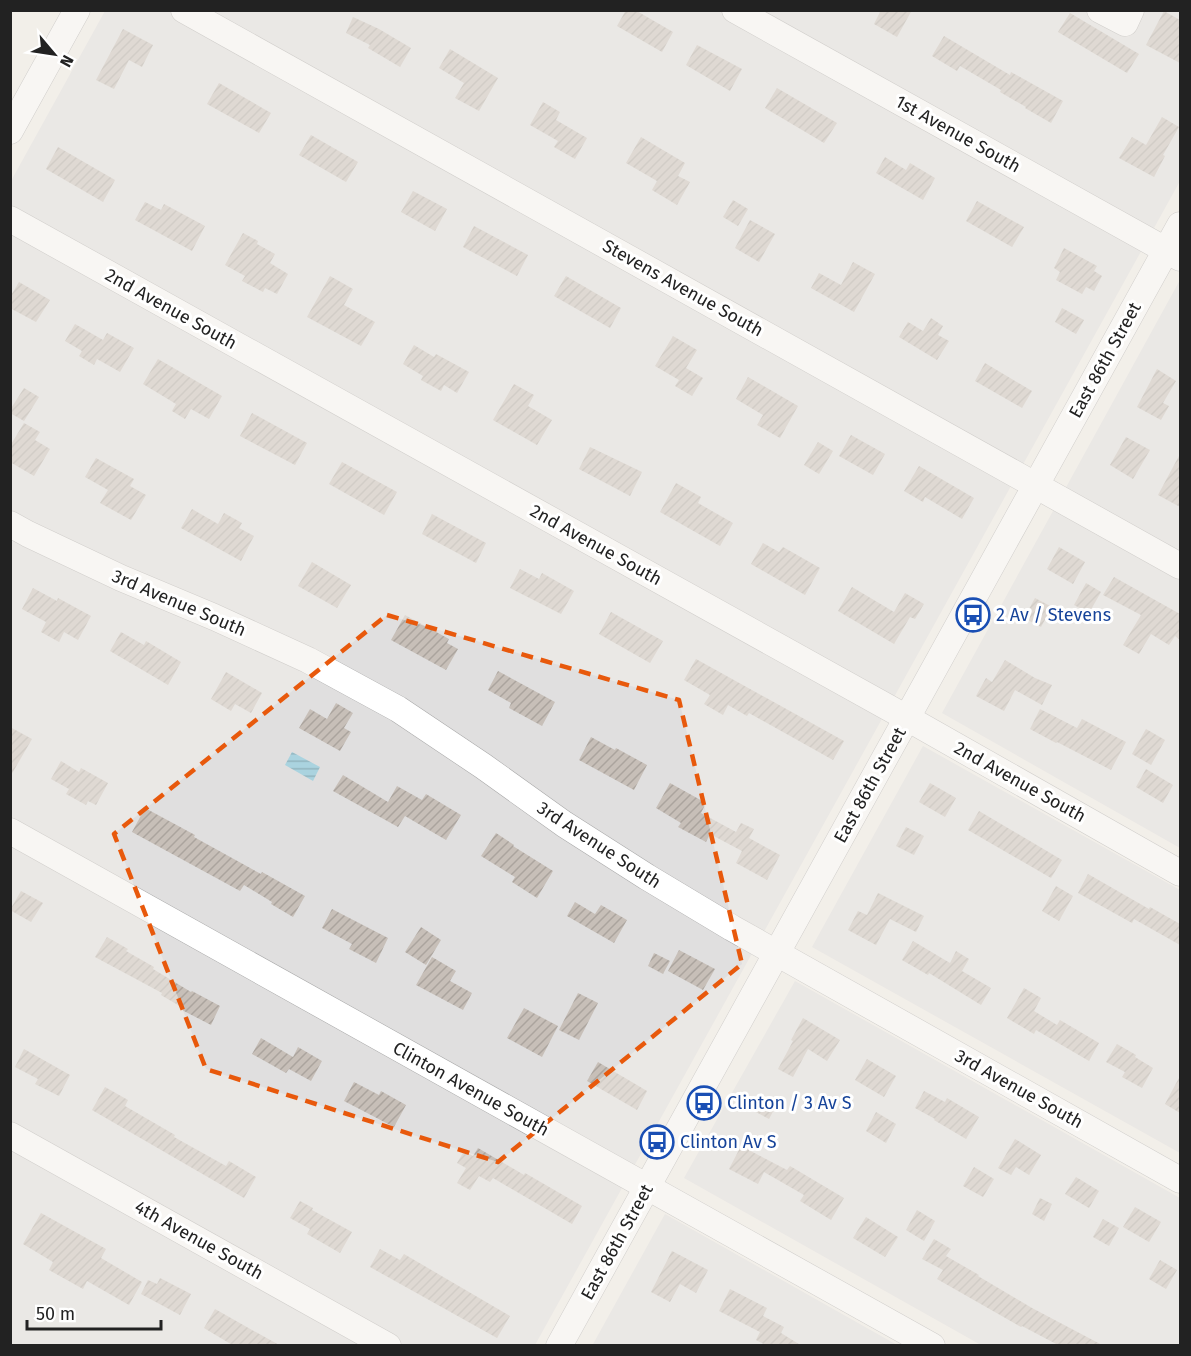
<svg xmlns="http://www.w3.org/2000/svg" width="1191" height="1356" font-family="'Fira Sans',sans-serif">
<defs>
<pattern id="water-rules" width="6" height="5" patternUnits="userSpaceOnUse" patternTransform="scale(1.5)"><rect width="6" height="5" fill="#aad3df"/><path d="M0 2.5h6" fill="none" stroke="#92b5bf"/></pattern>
<pattern id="building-hatch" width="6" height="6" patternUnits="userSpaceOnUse" patternTransform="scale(1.5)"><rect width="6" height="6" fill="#c7bfb8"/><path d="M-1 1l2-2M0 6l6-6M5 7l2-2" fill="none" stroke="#aba49e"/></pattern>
</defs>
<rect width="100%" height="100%" fill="#f2efe9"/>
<g fill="#e0dfdf">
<path d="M105,11H1180V181L535,1345L11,1346V181Z"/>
<path d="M1180,280V848L942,713Z"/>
<path d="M923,746L1180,890V1153L812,947Z"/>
<path d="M795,981L1180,1198V1345H981L684,1178Z"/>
<path d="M665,1214L897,1345L592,1346Z"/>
</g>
<path fill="url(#water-rules)" d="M292,752L320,767L313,781L285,765Z"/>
<g fill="url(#building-hatch)">
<path d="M626,10H635L673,32L662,52L617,26Z"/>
<path d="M881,10H912L897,37L874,24Z"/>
<path d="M1164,11L1180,20V63L1146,45Z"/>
<path d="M1070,13L1139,54L1127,73L1058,32Z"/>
<path d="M353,17L379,29L411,48L400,67L368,48L370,45L346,33Z"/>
<path d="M123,29L153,45L142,67L129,60L114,89L96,80Z"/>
<path d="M944,36L1010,75L1011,72L1063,101L1051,123L1025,108L1026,107L1000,92L1001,90L960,66L957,71L932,56Z"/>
<path d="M697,45L742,69L730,91L686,65Z"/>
<path d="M450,49L498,78L479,111L455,98L464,83L439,68Z"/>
<path d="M219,83L271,113L259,133L207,104Z"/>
<path d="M777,88L837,123L824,143L765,108Z"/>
<path d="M543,102L560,112L556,120L587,138L575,159L554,147L558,141L530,125Z"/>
<path d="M1162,117L1179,127L1163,155L1165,156L1154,177L1119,158L1132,137L1146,145Z"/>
<path d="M311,135L358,162L346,182L299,155Z"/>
<path d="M641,137L685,163L678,176L690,182L677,205L652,190L657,181L626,163Z"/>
<path d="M58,147L115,180L103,202L46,169Z"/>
<path d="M885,157L906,170L910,163L935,178L923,200L876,173Z"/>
<path d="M413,191L447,209L435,231L401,212Z"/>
<path d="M733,200L748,209L738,226L723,217Z"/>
<path d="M977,201L1024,227L1012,247L966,221Z"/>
<path d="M145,202L161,210L164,204L205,226L192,251L135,220Z"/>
<path d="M750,220L775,234L759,262L735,248Z"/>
<path d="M474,226L528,255L517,276L463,247Z"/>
<path d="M243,233L258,241L257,244L275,254L270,263L288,274L277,294L265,288L263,292L242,281L245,276L225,265Z"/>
<path d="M1064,248L1097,266L1094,271L1102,276L1094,291L1086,287L1082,294L1056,280L1060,272L1054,268Z"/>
<path d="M853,262L875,274L854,312L811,288L819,273L841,285Z"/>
<path d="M330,276L353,289L344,305L375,322L361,346L307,317Z"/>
<path d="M566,276L621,308L610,328L554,296Z"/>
<path d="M19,282L50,300L36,322L10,308V297Z"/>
<path d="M1062,308L1084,320L1076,334L1055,322Z"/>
<path d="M931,318L943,326L938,335L949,341L937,360L899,337L908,322L923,331Z"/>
<path d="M75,324L103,340L107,333L134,348L120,372L97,359L94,365L79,356L82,351L65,341Z"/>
<path d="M673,336L697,350L686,368L703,378L692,396L675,386L679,380L655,366Z"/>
<path d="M414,345L434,357L436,354L469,372L457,393L444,385L441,391L421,380L423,376L403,364Z"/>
<path d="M158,359L222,396L209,419L191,409L185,419L172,411L176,404L143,384Z"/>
<path d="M985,363L1032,391L1022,408L975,381Z"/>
<path d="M1157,369L1176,381L1163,403L1169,406L1161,420L1137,407Z"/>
<path d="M748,377L798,406L780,438L757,425L763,415L736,399Z"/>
<path d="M514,384L534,395L528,406L552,420L537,445L493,420Z"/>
<path d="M24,388L39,397L24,421L10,413V410Z"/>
<path d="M252,413L307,443L295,465L240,436Z"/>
<path d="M24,423L40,432L35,440L50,449L34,476L10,462V446Z"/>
<path d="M851,435L885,454L873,475L839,456Z"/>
<path d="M1126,437L1150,450L1133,479L1110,465Z"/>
<path d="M818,442L833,451L819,474L804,465Z"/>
<path d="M590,447L642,472L630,496L579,469Z"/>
<path d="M1180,454V507L1158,495Z"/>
<path d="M96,458L134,479L130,486L146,495L131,520L100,503L108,490L85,477Z"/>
<path d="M342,462L397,492L384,515L329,484Z"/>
<path d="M919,466L974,498L962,519L925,497L923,502L904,491Z"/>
<path d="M676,483L701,497L698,503L733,523L720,546L660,512Z"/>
<path d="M192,509L218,524L224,513L242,523L239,528L254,536L241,561L181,528Z"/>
<path d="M432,514L486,543L476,563L422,534Z"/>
<path d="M763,543L779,552L783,547L820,568L805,595L751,564Z"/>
<path d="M1059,547L1085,562L1073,584L1047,569Z"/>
<path d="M312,562L351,585L337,608L298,586Z"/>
<path d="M520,569L539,579L542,573L574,591L561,614L510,588Z"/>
<path d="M1114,577L1180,614V640L1175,636L1169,645L1151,634L1139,654L1123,645L1141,615L1103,595Z"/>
<path d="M1086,583L1101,592L1089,613L1074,605Z"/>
<path d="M852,587L894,612L905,593L924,604L915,619L910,617L894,644L838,611Z"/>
<path d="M33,588L57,601L58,598L91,616L78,640L64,632L59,642L41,632L46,622L22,609Z"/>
<path d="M1035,598L1052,607L1041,627L1024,618Z"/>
<path d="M611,612L663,641L650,663L599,634Z"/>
<path d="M405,615L449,639L447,643L458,649L446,670L391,640Z"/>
<path d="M121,632L144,645L146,641L181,662L168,685L110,651Z"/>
<path d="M696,659L844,741L833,760L749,713L747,716L728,705L723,715L704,704L710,695L684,680Z"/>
<path d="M1005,660L1035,678L1052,685L1042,705L1015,690L1004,711L976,696L986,678L992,682Z"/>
<path d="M498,671L555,702L542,726L509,708L511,703L488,690Z"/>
<path d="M226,672L262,693L251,713L235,704L231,711L211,699Z"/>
<path d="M336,703L353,713L344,728L351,732L340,751L299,728L310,709L327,719Z"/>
<path d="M1040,709L1077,728L1082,719L1126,742L1111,770L1057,742L1056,743L1030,729Z"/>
<path d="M10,727L32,739L10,777Z"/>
<path d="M1146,729L1165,740L1151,765L1132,754Z"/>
<path d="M591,737L615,750L616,748L647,765L634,790L579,760Z"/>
<path d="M61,761L79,772L81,768L108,783L96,805L88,801L86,805L66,794L69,789L51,779Z"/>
<path d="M1146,769L1173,785L1163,803L1136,787Z"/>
<path d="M343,775L388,802L397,786L422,800L426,794L461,815L446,840L405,816L398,827L333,791Z"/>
<path d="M670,783L706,803L701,813L736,832L741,823L754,829L749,838L780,855L767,880L736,863L742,851L710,834L706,842L678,827L681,823L656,808Z"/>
<path d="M930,783L956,798L945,817L919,802Z"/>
<path d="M145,808L195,835L194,837L261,874L262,872L305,896L293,917L271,904L272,902L244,885L240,891L132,832Z"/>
<path d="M979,811L1062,860L1051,878L968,830Z"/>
<path d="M906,827L924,836L914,855L896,846Z"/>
<path d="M496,833L514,845L513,846L553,871L537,898L512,882L515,877L481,856Z"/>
<path d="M1088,874L1149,909L1150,907L1180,924V945L1134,919L1132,923L1078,893Z"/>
<path d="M1056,886L1073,896L1059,921L1042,911Z"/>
<path d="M21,891L43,903L31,922L10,910Z"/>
<path d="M878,893L924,916L916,932L890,919L876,945L848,930L858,911L867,915Z"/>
<path d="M575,902L595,914L601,905L627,920L614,943L567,916Z"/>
<path d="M332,909L388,938L376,963L349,949L352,944L322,928Z"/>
<path d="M421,927L441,940L426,965L405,952Z"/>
<path d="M107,937L128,949L126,951L154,967L153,969L191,992L192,991L220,1006L211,1025L182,1010L183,1008L161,995L162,993L95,957Z"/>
<path d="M913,941L950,963L956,951L969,959L962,971L991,988L981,1005L929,973L928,975L902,960Z"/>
<path d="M679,950L715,969L703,990L668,971Z"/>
<path d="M654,953L670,961L663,974L648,966Z"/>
<path d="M432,957L456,971L450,981L472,993L463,1010L416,985Z"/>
<path d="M1024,988L1041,998L1034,1011L1057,1025L1060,1020L1099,1043L1089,1061L1036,1030L1034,1034L1007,1018Z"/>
<path d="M578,993L598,1003L579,1040L559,1030Z"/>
<path d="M524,1008L558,1026L542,1057L507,1038Z"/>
<path d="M803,1018L840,1040L827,1061L808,1049L793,1077L778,1069L793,1041L791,1040Z"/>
<path d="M261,1038L293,1057L298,1047L322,1061L311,1081L289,1069L286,1073L252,1054Z"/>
<path d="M1117,1044L1136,1055L1135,1057L1153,1068L1142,1088L1122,1077L1125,1072L1106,1062Z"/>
<path d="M24,1049L70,1075L59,1096L35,1084L38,1079L15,1067Z"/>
<path d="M867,1059L896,1076L884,1097L855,1080Z"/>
<path d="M598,1062L647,1091L637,1110L587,1081Z"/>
<path d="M1180,1076V1113L1165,1104Z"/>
<path d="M354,1082L379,1095L381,1091L406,1105L394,1127L344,1101Z"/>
<path d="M105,1087L128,1100L125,1106L175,1135L174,1137L226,1166L229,1161L256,1177L244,1198L92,1110Z"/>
<path d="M924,1091L945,1102L947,1098L979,1117L966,1139L934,1120L935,1119L915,1108Z"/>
<path d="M762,1096L777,1104L769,1119L754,1111Z"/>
<path d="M876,1112L896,1124L886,1143L866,1131Z"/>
<path d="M1015,1139L1041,1155L1029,1175L1016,1167L1011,1175L998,1168Z"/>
<path d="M741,1146L787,1170L790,1166L844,1198L831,1220L800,1201L804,1195L764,1172L758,1184L729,1169Z"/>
<path d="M478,1148L524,1175L525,1173L582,1206L572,1224L493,1178L490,1182L479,1176L470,1190L457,1183L466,1168L457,1163L464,1151L473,1156Z"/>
<path d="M974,1167L994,1179L983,1197L963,1186Z"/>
<path d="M1076,1177L1099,1191L1089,1208L1065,1194Z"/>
<path d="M1040,1198L1052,1204L1044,1221L1032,1214Z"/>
<path d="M300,1201L313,1208L312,1210L352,1232L340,1253L307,1234L310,1229L290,1218Z"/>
<path d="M1135,1207L1161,1222L1149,1242L1123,1227Z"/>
<path d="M917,1210L935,1221L924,1241L906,1230Z"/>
<path d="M41,1213L106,1249L101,1258L142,1282L129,1305L87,1281L83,1289L49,1270L53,1262L23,1244Z"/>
<path d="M866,1217L898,1237L885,1257L853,1238Z"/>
<path d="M1103,1219L1119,1228L1109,1246L1093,1237Z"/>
<path d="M934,1239L951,1249L946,1256L979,1275L978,1276L1032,1308L1104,1346H1060L1022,1326L1021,1327L937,1279L943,1270L922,1259Z"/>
<path d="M380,1249L400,1260L404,1254L510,1316L497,1338L370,1267Z"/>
<path d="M672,1251L708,1270L696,1293L680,1284L670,1302L651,1292Z"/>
<path d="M1160,1260L1177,1270L1166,1289L1149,1279Z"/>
<path d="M160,1278L191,1294L180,1315L141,1294L148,1280L157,1284Z"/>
<path d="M730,1289L767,1308L763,1316L784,1327L781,1333L802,1346H767L756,1340L760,1332L719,1311Z"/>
<path d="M215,1309L252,1330L281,1346H234L204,1328Z"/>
</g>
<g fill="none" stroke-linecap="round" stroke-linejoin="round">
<g stroke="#a9a9a9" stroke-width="27">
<g id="minor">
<path d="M184,10L1180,566"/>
<path d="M735,10L1180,258"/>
<path d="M1100,10L1125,23L1131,10"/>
<path d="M10,131L77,10"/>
<path d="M10,219L907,718L1180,873"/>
<path d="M10,524L28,534L121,578L214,617L308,660L398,709L483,766L564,824L647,877L732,928L1180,1180"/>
<path d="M10,831L932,1346"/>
<path d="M10,1135L388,1346"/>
<path d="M559,1346L1180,225"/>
</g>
</g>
<use href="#minor" stroke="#fff" stroke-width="26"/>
</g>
<path d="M0 0H1191V1356H0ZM387,615L679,700L742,964L498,1162L206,1069L114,834Z" fill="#f2efe9" fill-opacity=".55" fill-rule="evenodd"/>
<path fill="none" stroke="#e8590c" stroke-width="4.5" stroke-dasharray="12 8" stroke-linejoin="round" d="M387,615L679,700L742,964L498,1162L206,1069L114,834Z"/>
<defs>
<g id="bus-ring" transform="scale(1.725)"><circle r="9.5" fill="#fff" stroke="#1a4fb4" stroke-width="1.5"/><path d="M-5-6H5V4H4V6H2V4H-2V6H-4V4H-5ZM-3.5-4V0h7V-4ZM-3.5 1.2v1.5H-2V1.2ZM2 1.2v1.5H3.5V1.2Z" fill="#1a4fb4"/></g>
</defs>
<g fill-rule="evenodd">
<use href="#bus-ring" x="973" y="615"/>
<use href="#bus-ring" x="704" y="1103"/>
<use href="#bus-ring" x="657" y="1142"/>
</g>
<g text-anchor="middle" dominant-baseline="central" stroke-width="6" stroke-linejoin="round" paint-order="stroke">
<g font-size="18" fill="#222" stroke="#fff">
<text transform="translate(958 134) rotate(29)">1st Avenue South</text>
<text transform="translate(683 288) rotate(29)">Stevens Avenue South</text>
<text transform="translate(171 309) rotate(29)">2nd Avenue South</text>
<text transform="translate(1105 360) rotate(-61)">East 86th Street</text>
<text transform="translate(596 545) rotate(29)">2nd Avenue South</text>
<text transform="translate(179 603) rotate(23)">3rd Avenue South</text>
<text transform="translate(1020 782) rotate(29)">2nd Avenue South</text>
<text transform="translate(870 785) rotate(-61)">East 86th Street</text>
<text transform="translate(599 845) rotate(33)">3rd Avenue South</text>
<text transform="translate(471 1089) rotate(29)">Clinton Avenue South</text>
<text transform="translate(1019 1089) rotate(29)">3rd Avenue South</text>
<text transform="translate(199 1240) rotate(29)">4th Avenue South</text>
<text transform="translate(617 1242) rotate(-61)">East 86th Street</text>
</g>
<g font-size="18" fill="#164399" stroke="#fff" text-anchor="start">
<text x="996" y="615">2 Av / Stevens</text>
<text x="727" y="1103">Clinton / 3 Av S</text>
<text x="680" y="1142">Clinton Av S</text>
</g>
</g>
<rect width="1191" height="1356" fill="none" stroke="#222222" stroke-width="24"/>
<g transform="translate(54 54) rotate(119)" stroke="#ffffff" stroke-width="4.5" paint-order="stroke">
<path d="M0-4.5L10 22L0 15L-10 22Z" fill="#222222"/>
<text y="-9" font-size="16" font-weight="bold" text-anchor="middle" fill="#222222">N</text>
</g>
<path d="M27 1320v9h134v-9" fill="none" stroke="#222222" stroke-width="3"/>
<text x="36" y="1320" font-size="18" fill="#222222" stroke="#ffffff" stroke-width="4.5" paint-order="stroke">50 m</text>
</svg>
